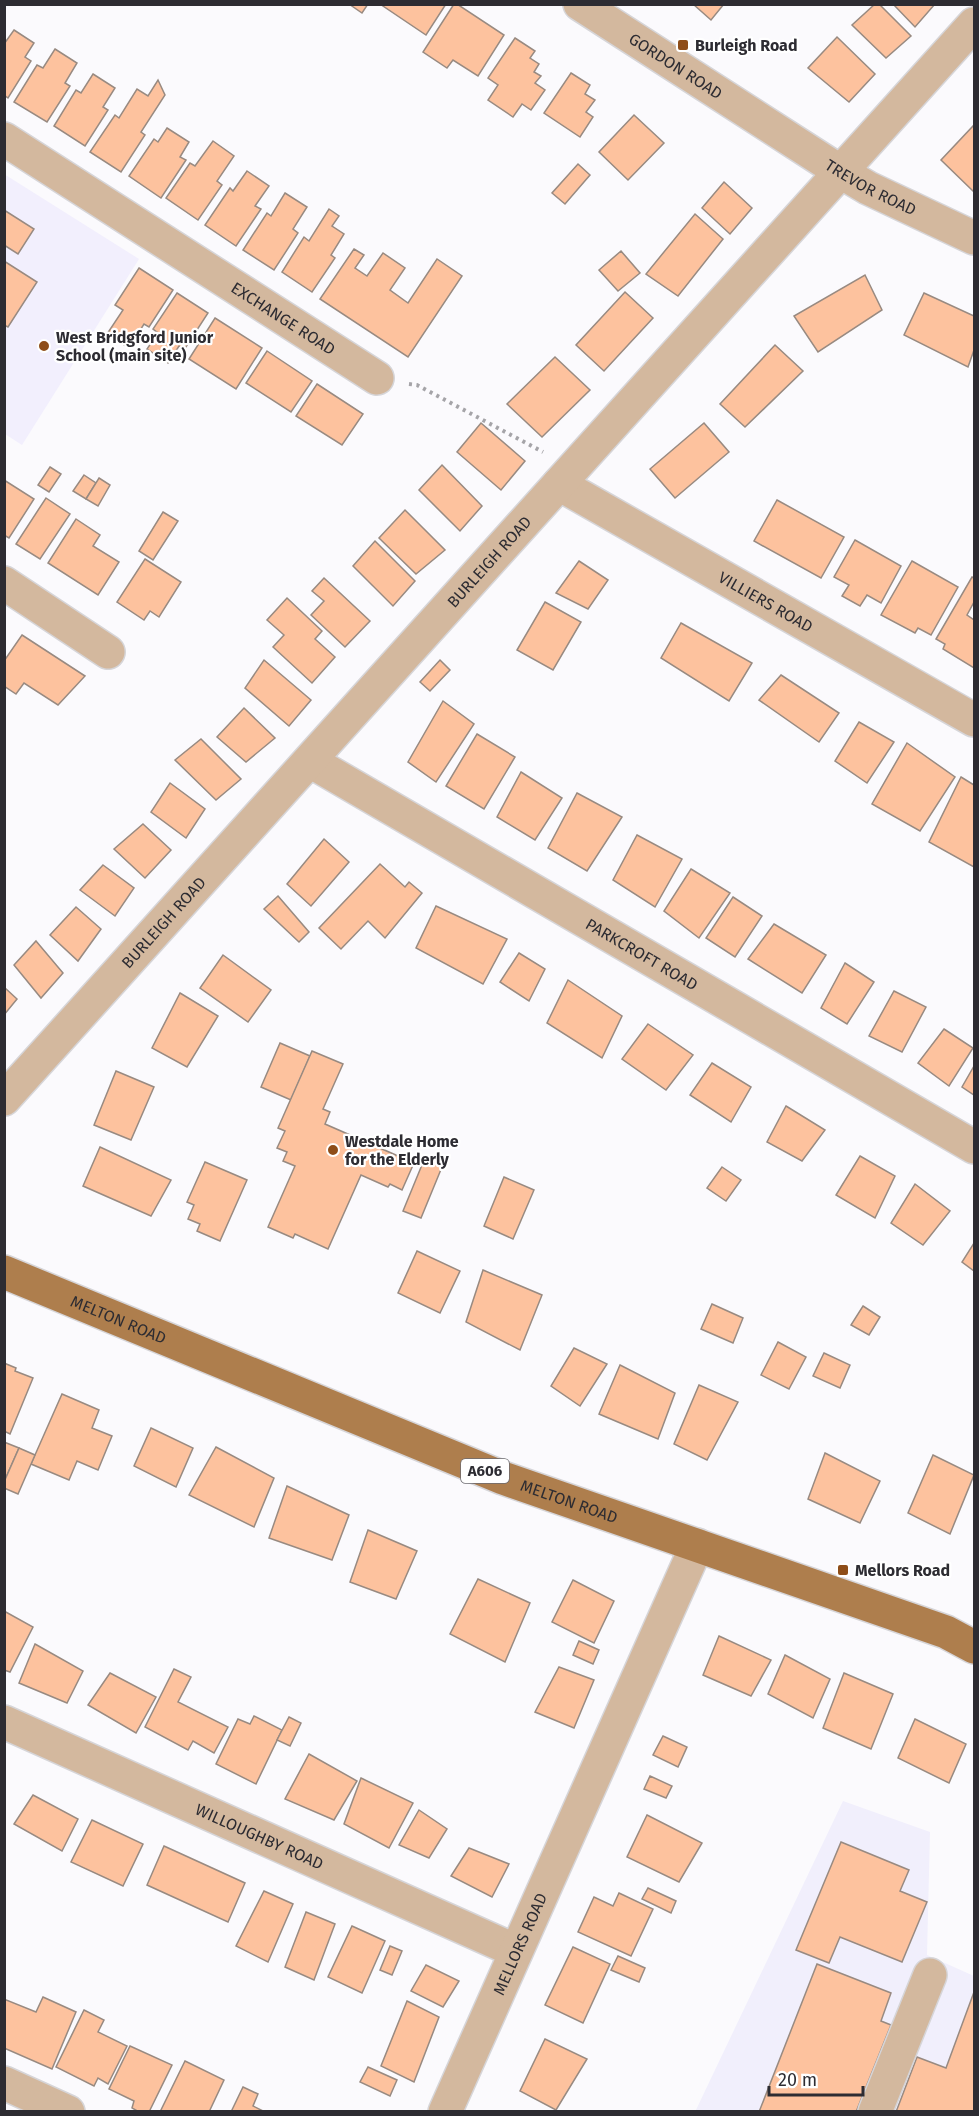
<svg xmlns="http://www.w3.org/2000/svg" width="979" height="2116" font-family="'Fira Sans',sans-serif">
<rect width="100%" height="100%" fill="#fbfafd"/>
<path fill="#f1effc" d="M843,1801L930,1832L927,1955L974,1976V2111L695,2112Z"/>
<path fill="#f2effd" d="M4,174L139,259L22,445L5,434Z"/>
<g fill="#fdc29e" stroke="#988a81" stroke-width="1.5">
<path d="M349,4H368L362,13Z"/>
<path d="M380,4H446L426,35Z"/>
<path d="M454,4H457L504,35L478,76L453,60L447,68L423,52Z"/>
<path d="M693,4H724L711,20Z"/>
<path d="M875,4H879L911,36L886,58L852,25Z"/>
<path d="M893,4H935L915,27Z"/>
<path d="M14,30L34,43L25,57L31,61L8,98L4,95V44Z"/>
<path d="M837,37L875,74L849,102L808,68Z"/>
<path d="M515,38L535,51L530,58L539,64L534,72L541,76L535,83L545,90L531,110L522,104L513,117L488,100L498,85L488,78Z"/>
<path d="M55,49L77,63L65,83L70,86L47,122L14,102L37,65L43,68Z"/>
<path d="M571,73L590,85L585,94L595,100L586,112L593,117L580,137L544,113Z"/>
<path d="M93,74L115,88L103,107L108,110L85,146L54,126L76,90L81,93Z"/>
<path d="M158,80L165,95L141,132L145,135L121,172L90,152L115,115L119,118L137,89L148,96Z"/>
<path d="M634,115L664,143L628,180L599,152Z"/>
<path d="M974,125V192L941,160Z"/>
<path d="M167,128L189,142L180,157L186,160L161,198L129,176L154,139L158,142Z"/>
<path d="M213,141L234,156L217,181L222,185L198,220L166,198L190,163L195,166Z"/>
<path d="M578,164L590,175L565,204L552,193Z"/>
<path d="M247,171L269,186L255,206L261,209L236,246L205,225L230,188L233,191Z"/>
<path d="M724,182L752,208L730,234L702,208Z"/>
<path d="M285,193L307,207L293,229L298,233L274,270L243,250L267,213L271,216Z"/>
<path d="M329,209L339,216L332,226L344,234L331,255L335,258L312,292L282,272L304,237L309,241Z"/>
<path d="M4,210L34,229L18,254L4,245Z"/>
<path d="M695,214L723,239L678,296L646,274Z"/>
<path d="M354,249L364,255L355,268L367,276L383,253L405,268L390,290L408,303L437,259L462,276L408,357L320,299Z"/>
<path d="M621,251L640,273L618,291L599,270Z"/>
<path d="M4,261L37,282L8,327L4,325Z"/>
<path d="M139,268L173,290L149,327L144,324L129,348L107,334L123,310L115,305Z"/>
<path d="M865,275L882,310L818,352L794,316Z"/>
<path d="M625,292L653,318L604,371L576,345Z"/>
<path d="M177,293L208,313L184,350L179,346L168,363L147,349L158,333L153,329Z"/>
<path d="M924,293L974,316V350L968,367L904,335Z"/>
<path d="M215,318L262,348L236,389L189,359Z"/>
<path d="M775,345L803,371L745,427L720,404Z"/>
<path d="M267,351L312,381L291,412L246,383Z"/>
<path d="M555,357L590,390L542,437L507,404Z"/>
<path d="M317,384L363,414L342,445L296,416Z"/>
<path d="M481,423L525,461L501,490L457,452Z"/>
<path d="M704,423L729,452L675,498L650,469Z"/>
<path d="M442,465L482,506L460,531L419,490Z"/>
<path d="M50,467L61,474L49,492L38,485Z"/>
<path d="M84,475L96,483L86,499L73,491Z"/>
<path d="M99,478L110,485L98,506L86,499Z"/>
<path d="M4,480L34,499L9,538L4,535Z"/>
<path d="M46,498L70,514L40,559L16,544Z"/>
<path d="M777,500L844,537L821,578L754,541Z"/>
<path d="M405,510L445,550L416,574L379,538Z"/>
<path d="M163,512L178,521L153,560L139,551Z"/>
<path d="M76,519L100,535L93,546L119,562L98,595L48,563Z"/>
<path d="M855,540L901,566L881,603L867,595L860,606L842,596L849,585L834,577Z"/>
<path d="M375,541L415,581L393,606L353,566Z"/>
<path d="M145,559L181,582L159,617L150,611L144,620L117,602Z"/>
<path d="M579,561L608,580L588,609L556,593Z"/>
<path d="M912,561L958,587L931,635L918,628L915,633L881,615Z"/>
<path d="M972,577L974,578V602L967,615L974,620V668L943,649L945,644L936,639Z"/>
<path d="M324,578L370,621L345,647L311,615L324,601L312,591Z"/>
<path d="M287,598L322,631L315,639L335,657L312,683L273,647L284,635L267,620Z"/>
<path d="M545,602L581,622L553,670L517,650Z"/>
<path d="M681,623L752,663L729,701L661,658Z"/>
<path d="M22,635L85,676L58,705L24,683L16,694L4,686V661Z"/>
<path d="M264,660L311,700L289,726L245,688Z"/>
<path d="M440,660L450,670L430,691L420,682Z"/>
<path d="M781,675L839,713L819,742L759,700Z"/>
<path d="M443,701L474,724L436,782L408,762Z"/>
<path d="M244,708L275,738L246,762L217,737Z"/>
<path d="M859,722L894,742L867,783L835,761Z"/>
<path d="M477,734L515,757L484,809L446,786Z"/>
<path d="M201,739L241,779L216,800L175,760Z"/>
<path d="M907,743L955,777L920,831L872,804Z"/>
<path d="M521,772L562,798L535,840L497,817Z"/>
<path d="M961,777L974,785V867L929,842Z"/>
<path d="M170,783L205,809L186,838L151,812Z"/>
<path d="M577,793L622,817L587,871L548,848Z"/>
<path d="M143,824L171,850L145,878L114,849Z"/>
<path d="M637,835L682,859L655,907L613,880Z"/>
<path d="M324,839L349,862L311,906L287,884Z"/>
<path d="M380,864L405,887L409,882L422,893L385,938L368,921L341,949L319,928Z"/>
<path d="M103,865L134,888L115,916L80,890Z"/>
<path d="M691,869L730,893L699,938L664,911Z"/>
<path d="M278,896L309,932L299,942L264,909Z"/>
<path d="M733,897L762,916L735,957L706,938Z"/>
<path d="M436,906L507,939L483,984L416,948Z"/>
<path d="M76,907L101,929L78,961L50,935Z"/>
<path d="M774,924L826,955L802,993L748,959Z"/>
<path d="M36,941L63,973L41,998L14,965Z"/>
<path d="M519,953L545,969L529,1001L500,982Z"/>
<path d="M223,955L271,990L248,1022L200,988Z"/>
<path d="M845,963L874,982L847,1024L821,1008Z"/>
<path d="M568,980L622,1016L602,1058L547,1023Z"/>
<path d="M4,987L17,999L4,1015Z"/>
<path d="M894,991L926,1007L902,1052L869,1036Z"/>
<path d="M180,993L218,1016L187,1067L152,1048Z"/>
<path d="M648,1024L693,1055L666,1090L622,1059Z"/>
<path d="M944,1029L973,1048L949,1086L918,1063Z"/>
<path d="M280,1043L310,1056L291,1100L261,1087Z"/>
<path d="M312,1051L343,1064L323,1109L330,1112L325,1124L414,1163L402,1190L390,1184L388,1187L361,1175L328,1249L295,1234L293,1238L268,1227L295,1166L283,1161L287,1152L277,1148L285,1131L278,1128Z"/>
<path d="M712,1063L751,1087L731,1122L690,1095Z"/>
<path d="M974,1066V1095L962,1087Z"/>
<path d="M116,1071L154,1087L131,1140L94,1125Z"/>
<path d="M786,1106L825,1130L802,1161L767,1142Z"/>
<path d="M100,1147L171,1180L151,1216L83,1186Z"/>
<path d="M860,1156L895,1176L875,1218L836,1195Z"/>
<path d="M424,1160L442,1167L421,1218L403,1211Z"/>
<path d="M205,1162L247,1180L220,1241L197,1231L200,1224L188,1219L194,1205L187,1202Z"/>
<path d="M722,1167L741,1180L726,1201L707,1188Z"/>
<path d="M504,1177L534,1190L513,1239L484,1226Z"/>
<path d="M915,1184L950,1211L923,1245L891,1223Z"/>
<path d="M974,1243V1271L962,1262Z"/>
<path d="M417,1251L460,1271L440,1313L398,1293Z"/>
<path d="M483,1270L542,1295L520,1350L466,1322Z"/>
<path d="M712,1304L743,1318L733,1343L701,1329Z"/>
<path d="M863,1306L880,1317L869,1335L851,1325Z"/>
<path d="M778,1342L806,1357L789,1389L761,1375Z"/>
<path d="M574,1348L607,1364L580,1406L551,1386Z"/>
<path d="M824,1353L850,1365L840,1388L813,1376Z"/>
<path d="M4,1363L16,1368L15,1371L33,1378L10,1434L4,1431Z"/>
<path d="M620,1365L675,1393L658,1439L599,1414Z"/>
<path d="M699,1385L738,1402L707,1460L674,1444Z"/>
<path d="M62,1394L99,1410L92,1428L112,1436L98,1470L77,1461L69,1480L31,1464Z"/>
<path d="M151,1428L193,1448L176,1487L134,1466Z"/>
<path d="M4,1442L19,1448L4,1482Z"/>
<path d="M216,1447L274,1478L254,1527L189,1495Z"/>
<path d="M19,1448L35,1455L18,1494L4,1488V1482Z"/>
<path d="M825,1453L880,1481L860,1523L808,1499Z"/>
<path d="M933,1455L974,1475L950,1534L908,1513Z"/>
<path d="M287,1486L349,1515L332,1560L269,1538Z"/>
<path d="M368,1530L417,1551L396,1599L350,1582Z"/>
<path d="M478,1579L530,1603L505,1662L450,1634Z"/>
<path d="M573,1580L614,1601L594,1643L552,1622Z"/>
<path d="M4,1611L33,1627L10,1672L4,1670Z"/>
<path d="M719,1636L771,1660L751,1696L703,1675Z"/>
<path d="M579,1641L599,1650L593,1664L573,1655Z"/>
<path d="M35,1644L83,1671L67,1703L19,1683Z"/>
<path d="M785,1655L830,1679L813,1718L768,1694Z"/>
<path d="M559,1667L594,1680L574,1728L535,1712Z"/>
<path d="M174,1669L191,1677L178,1702L228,1727L214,1753L193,1741L188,1750L145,1727Z"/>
<path d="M110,1673L156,1697L136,1733L88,1705Z"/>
<path d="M844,1673L893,1694L871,1749L823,1728Z"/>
<path d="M254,1716L282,1730L256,1784L216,1764L238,1719L250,1724Z"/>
<path d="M289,1717L301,1723L290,1746L277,1740Z"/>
<path d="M915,1719L966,1744L949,1783L898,1758Z"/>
<path d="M663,1736L687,1747L678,1767L653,1755Z"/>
<path d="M309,1754L357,1781L334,1820L285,1799Z"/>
<path d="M650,1776L672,1786L666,1798L644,1789Z"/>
<path d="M361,1778L413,1803L389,1848L344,1824Z"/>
<path d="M33,1795L78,1819L62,1851L14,1824Z"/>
<path d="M419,1810L447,1829L429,1858L399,1845Z"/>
<path d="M647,1815L702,1843L679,1882L627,1857Z"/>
<path d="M92,1820L143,1844L123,1886L71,1862Z"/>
<path d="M841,1842L909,1870L900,1891L927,1902L902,1962L840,1937L829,1963L796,1950Z"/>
<path d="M164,1846L245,1883L228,1922L147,1885Z"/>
<path d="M469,1848L509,1864L492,1897L451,1876Z"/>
<path d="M648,1888L676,1901L671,1913L642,1899Z"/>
<path d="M264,1891L293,1904L268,1962L236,1946Z"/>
<path d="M619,1893L653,1909L631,1956L578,1932L594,1897L613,1906Z"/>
<path d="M306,1912L335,1924L314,1980L285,1967Z"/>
<path d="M352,1926L385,1941L362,1993L328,1977Z"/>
<path d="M390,1946L402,1951L392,1975L380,1970Z"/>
<path d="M573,1947L610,1964L583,2023L545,2005Z"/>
<path d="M618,1956L645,1968L639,1982L611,1970Z"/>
<path d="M817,1964L891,1993L881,2021L891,2025L856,2112H759Z"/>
<path d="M426,1965L459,1981L443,2007L411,1991Z"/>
<path d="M974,1992V2112H896L917,2057L946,2068Z"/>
<path d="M43,1997L76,2012L52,2069L4,2048V1999L36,2012Z"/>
<path d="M407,2001L439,2017L414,2082L381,2066Z"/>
<path d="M84,2010L104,2020L98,2032L127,2046L108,2084L98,2078L94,2086L56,2067Z"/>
<path d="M545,2039L587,2059L556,2110L520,2091Z"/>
<path d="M130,2046L172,2065L149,2112H139L132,2108L134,2101L109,2089Z"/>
<path d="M185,2061L224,2080L209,2112H160Z"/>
<path d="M368,2067L397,2080L390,2096L360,2082Z"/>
<path d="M243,2087L258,2094L253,2106L265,2112H231Z"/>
</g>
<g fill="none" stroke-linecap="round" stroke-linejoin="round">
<g stroke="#d6d5d8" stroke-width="36">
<g id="minor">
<path id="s1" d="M580,4L841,172L868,188L974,238"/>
<path id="s2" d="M4,139L377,378"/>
<path id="s3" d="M559,484L974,720"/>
<path d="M4,583L108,652"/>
<path id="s4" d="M310,761L974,1147"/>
<path id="s5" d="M4,1099L974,24"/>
<path id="s6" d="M4,1722L516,1951"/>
<path d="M4,2083L68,2112"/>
<path id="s7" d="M445,2112L697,1545"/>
<path d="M875,2112L930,1975"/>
</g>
</g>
<g stroke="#d6d5d8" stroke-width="36">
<g id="major">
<path id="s8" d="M4,1272L503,1478L946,1632L974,1647"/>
</g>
</g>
<path stroke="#a5a4a8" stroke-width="4" stroke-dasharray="3 4.5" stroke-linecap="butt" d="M409,384L417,385L543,452"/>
<use href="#minor" stroke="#d3b89e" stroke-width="33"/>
<use href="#major" stroke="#ae7e4d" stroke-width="33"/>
</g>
<g fill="#8e4d18" stroke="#fff" stroke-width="2">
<rect x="677" y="39" width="12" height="12" rx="3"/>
<circle cx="44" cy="346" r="6"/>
<circle cx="333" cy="1150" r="6"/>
<rect x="837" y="1564" width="12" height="12" rx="3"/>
</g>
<g text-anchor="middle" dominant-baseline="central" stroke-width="4.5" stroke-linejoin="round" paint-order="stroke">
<rect fill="#fff" stroke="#6c6b70" stroke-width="1.5" x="461" y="1459" width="48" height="24" rx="4.5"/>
<g font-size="15" font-weight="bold" fill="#2d2c32">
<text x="485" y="1471">A606</text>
</g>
<g font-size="16" font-weight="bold" fill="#2d2c32" stroke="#fff" text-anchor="start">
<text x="695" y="45">Burleigh Road</text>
<text x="56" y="337">West Bridgford Junior<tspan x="56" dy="18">School (main site)</tspan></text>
<text x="345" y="1141">Westdale Home<tspan x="345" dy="18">for the Elderly</tspan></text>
<text x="855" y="1570">Mellors Road</text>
</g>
<g font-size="16" fill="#2d2c32" stroke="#fff">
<text stroke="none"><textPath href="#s1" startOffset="114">GORDON ROAD</textPath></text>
<text stroke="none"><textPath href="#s1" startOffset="344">TREVOR ROAD</textPath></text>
<text stroke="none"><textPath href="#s2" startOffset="332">EXCHANGE ROAD</textPath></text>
<text stroke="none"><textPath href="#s5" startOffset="724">BURLEIGH ROAD</textPath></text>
<text stroke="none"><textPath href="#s3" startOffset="238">VILLIERS ROAD</textPath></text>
<text stroke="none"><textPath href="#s5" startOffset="238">BURLEIGH ROAD</textPath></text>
<text stroke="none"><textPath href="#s4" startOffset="384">PARKCROFT ROAD</textPath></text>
<text stroke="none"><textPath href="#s8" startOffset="124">MELTON ROAD</textPath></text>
<text stroke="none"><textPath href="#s8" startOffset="610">MELTON ROAD</textPath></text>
<text stroke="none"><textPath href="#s6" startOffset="280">WILLOUGHBY ROAD</textPath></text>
<text stroke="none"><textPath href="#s7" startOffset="184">MELLORS ROAD</textPath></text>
</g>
</g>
<rect width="979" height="2116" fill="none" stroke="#2d2c32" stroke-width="12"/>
<path d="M769 2086v9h94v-9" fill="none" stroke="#2d2c32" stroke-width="3"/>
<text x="778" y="2086" font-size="18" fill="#2d2c32" stroke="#ffffff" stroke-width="4.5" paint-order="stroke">20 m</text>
</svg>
